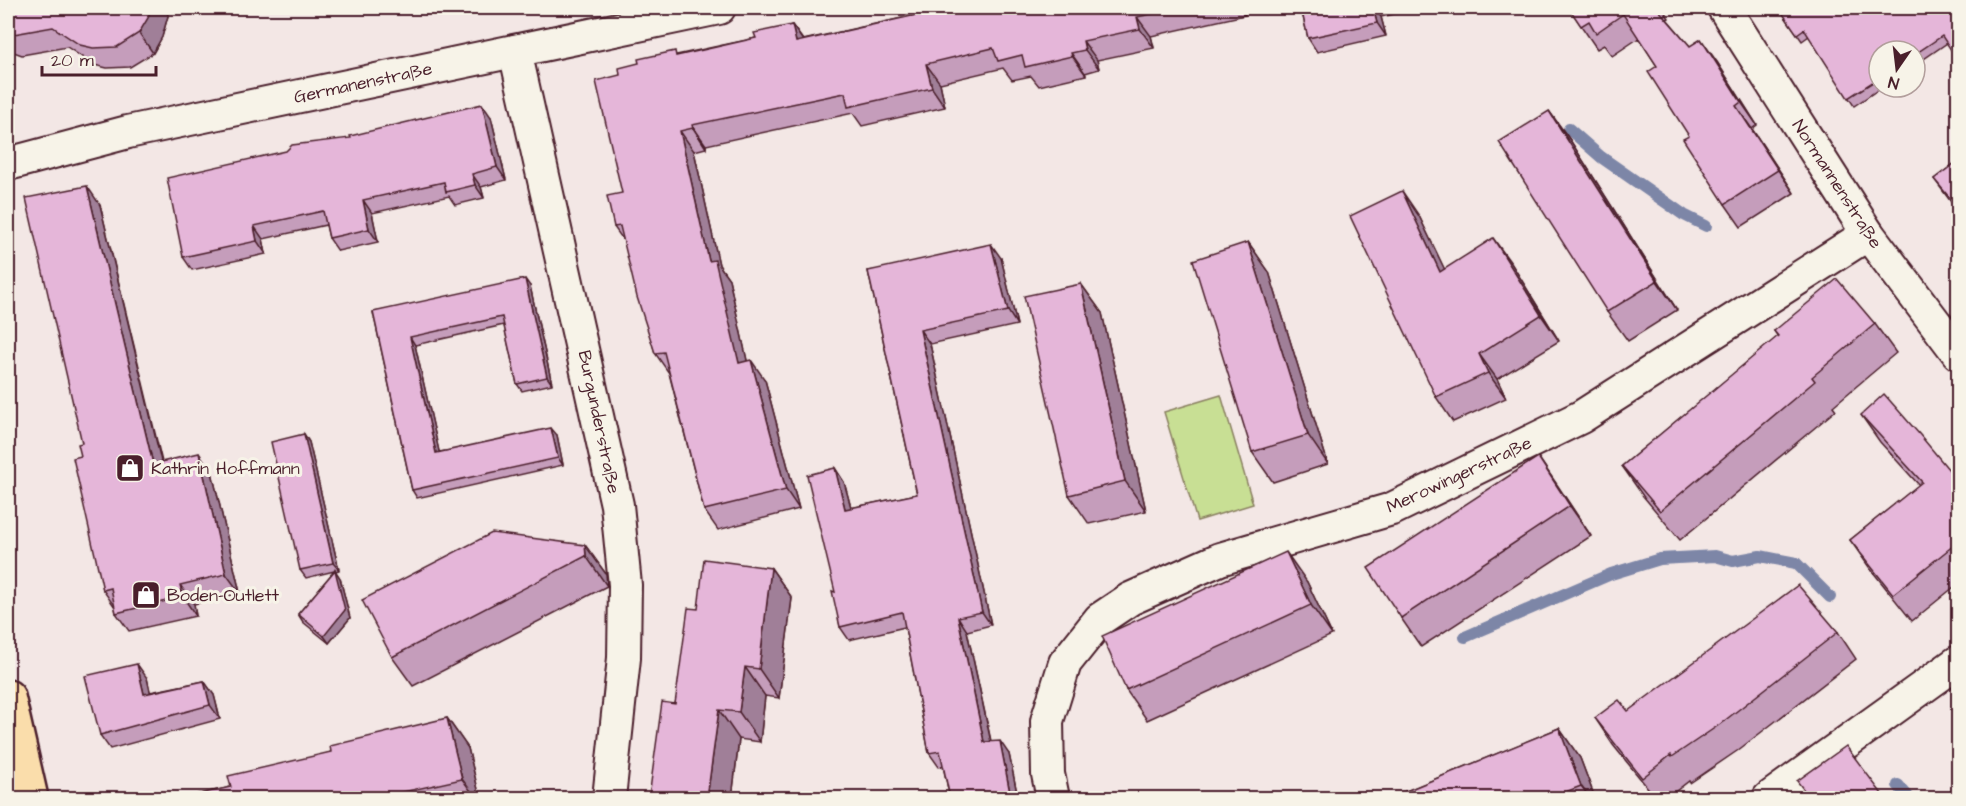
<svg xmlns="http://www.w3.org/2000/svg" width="1966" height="806" font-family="'Architects Daughter',sans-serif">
<rect width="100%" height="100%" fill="#f3e7e5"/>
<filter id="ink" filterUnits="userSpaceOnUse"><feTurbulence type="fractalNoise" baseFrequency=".0167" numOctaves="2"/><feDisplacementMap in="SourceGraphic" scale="12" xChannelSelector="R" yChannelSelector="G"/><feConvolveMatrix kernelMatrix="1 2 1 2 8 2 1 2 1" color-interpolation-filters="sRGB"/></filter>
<g filter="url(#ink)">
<path fill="#c8df94" stroke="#897f60" stroke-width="1.5" d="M1221,395L1253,504L1197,521L1164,412Z"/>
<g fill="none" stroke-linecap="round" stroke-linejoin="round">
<g stroke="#7d86a7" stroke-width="12">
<path d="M1569,129L1601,157L1684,215L1706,226"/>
<path d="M1465,637L1611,574L1660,559L1715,556L1733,561L1760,556L1796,563L1830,597"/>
<path d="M1898,785L1909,798"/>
</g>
<g stroke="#4a1f2b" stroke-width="36">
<g id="street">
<path d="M1724,8L1868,234L1958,353"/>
<path d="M515,51L617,505L625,585L624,658L609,798"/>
<path d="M8,164L128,132L719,8"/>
<path d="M1053,798L1048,774L1047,721L1065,663L1100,619L1130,599L1220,559L1392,509L1581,417L1868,234"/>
<path d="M1769,798L1958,662"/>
</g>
</g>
<g stroke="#4a1f2b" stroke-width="38">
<path id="primary" d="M8,697L31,798"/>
</g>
<use href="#street" stroke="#f7f3e8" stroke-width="32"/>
<use href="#primary" stroke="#faddab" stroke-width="33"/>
</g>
<g fill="#c59dbb" stroke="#4a1f2b" stroke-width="1.5">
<path d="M8,8L168,16L162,37L153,53L130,67L107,68L94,65L67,47L22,55L8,50Z"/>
<path d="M947,8H1243L1245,15L1151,36L1154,48L1097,60L1099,69L1085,73L1086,75L1039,86L1031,76L1012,80L1003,68L940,83L945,107L862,126L853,113L706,145V148L694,151L719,265L729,279L747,361L765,380L799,509L718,530L704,510L669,373L655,353L624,241L614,227L622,193L620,75L639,63L756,38L792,25L803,40Z"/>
<path d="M1301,8H1397L1399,13L1381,17L1386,36L1317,52L1308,38Z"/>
<path d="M1569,8H1662L1669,18L1667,19L1690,46L1717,62L1757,125L1752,129L1794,193L1741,227L1725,204L1689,136L1657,66L1639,38L1612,56L1604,45L1597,49Z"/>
<path d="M1779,8H1959L1947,43L1915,65V51H1879V87H1882L1854,106L1809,36L1802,41Z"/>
<path d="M1549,111L1570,140L1677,310L1628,341L1607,312Z"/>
<path d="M491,117L506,180L481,187L484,198L455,205L449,196L372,213L378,242L338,251L329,238L326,225L263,239L266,254L192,270L183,257L351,138Z"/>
<path d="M1959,160V213L1934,179Z"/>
<path d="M100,205L162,462L212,472L240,593L194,604L196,616L129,631L116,613L115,607L103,590L81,456Z"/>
<path d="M1419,216L1444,269L1511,263L1559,341L1497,379L1506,398L1453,422L1436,397Z"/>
<path d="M1248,242L1269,272L1328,464L1273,482L1252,452Z"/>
<path d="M1001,258L1017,325L930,344L991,625L967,631L991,741L1009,754L1018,798H950L943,766L939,767L929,753L905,627L849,640L840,627L835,592V468L844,482L851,508L917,494L868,271Z"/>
<path d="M1081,284L1102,313L1146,511L1089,524L1069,495Z"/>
<path d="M530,286L552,384L522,391L517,384L504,325L415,345L439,452L557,435L563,465L417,498L412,490L373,312Z"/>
<path d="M1875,324L1896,353L1833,406L1836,410L1680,540L1643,496L1622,466L1778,337L1774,331Z"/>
<path d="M1861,415L1959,482V583L1912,621L1869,567L1850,540L1919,485L1880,442Z"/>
<path d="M304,434L309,442L339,570L335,571L340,578L350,618L329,643L303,622L298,614L334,571L306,578L300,570Z"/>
<path d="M1538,457L1591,536L1421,647L1401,618Z"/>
<path d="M585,545L606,574L607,586L413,686L392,657Z"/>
<path d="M771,568L792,598L779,698L765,696L760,742L739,739L732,798H650L649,797L675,704L698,609Z"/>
<path d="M1307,582L1332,635L1147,720L1126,690Z"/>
<path d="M1838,632L1856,659L1737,751L1690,783L1689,781L1667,798H1656L1613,745L1595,718L1628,711Z"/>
<path d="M147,678L150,692L204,681L214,695L220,719L110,749L100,735Z"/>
<path d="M447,718L468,748L480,798H182L231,787L331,752Z"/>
<path d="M1559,728L1580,758L1595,798H1389Z"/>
</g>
<g fill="#a07f98" stroke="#4a1f2b" stroke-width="1.5">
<path d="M151,8H167L168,16L162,37L153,53L139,33Z"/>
<path d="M1240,8H1243L1245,15Z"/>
<path d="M1373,8H1375L1381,17L1386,36L1377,23Z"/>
<path d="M1137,17L1151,36L1154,48L1140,29Z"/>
<path d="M792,25L806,45L796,42Z"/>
<path d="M1701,39L1717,62L1757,125L1741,102Z"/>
<path d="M1083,41L1097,60L1099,69L1085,50Z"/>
<path d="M1071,53L1085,73L1086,75L1072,56Z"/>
<path d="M926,64L940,83L945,107L932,88Z"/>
<path d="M482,104L491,117L506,180L497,167Z"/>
<path d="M1736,106L1752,129L1794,193L1778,170Z"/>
<path d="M1549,111L1570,140L1677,310L1657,281Z"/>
<path d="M692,125L706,145V148L693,128Z"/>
<path d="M680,131L694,151L719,265L729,279L752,383L739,363L709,261Z"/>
<path d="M472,174L481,187L484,198L475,185Z"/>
<path d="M87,186L100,205L166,482L153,464Z"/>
<path d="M1402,191L1419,216L1458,297L1440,272Z"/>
<path d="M363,200L372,213L378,242L369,229Z"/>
<path d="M254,226L263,239L266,254L257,241Z"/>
<path d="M1493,238L1511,263L1559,341L1541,315Z"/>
<path d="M1248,242L1269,272L1328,464L1308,435Z"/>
<path d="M991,244L1001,258L1017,325L1008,311Z"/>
<path d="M525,279L530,286L552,384L547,377Z"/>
<path d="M1081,284L1102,313L1146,511L1125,481Z"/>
<path d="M920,330L930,344L991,625L982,612Z"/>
<path d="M410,337L415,345L441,460L436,453Z"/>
<path d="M1479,354L1497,379L1506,398L1488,373Z"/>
<path d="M751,360L765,380L799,509L786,490Z"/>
<path d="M551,428L557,435L563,465L558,458Z"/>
<path d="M304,434L309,442L339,570L333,563Z"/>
<path d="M199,453L212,472L240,593L226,574Z"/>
<path d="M1538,457L1558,486L1591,536L1570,506Z"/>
<path d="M835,468L844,482L855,522L845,509Z"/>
<path d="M585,545L606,574L607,586L586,556Z"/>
<path d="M1286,552L1307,582L1332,635L1311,605Z"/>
<path d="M771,568L792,598L779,698L759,669Z"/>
<path d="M335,570L340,578L350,618L329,643L324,636Z"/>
<path d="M180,585L194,604L196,616L183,597Z"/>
<path d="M958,617L967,631L994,756L984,742Z"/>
<path d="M137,664L147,678L154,708L144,694Z"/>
<path d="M745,667L765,696L760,742L739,712Z"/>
<path d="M204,681L214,695L220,719L210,705Z"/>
<path d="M719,710L739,739L732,798H707Z"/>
<path d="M447,718L468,748L480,798H476L462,779Z"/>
<path d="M1559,728L1580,758L1595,798H1590L1581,786Z"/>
<path d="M1000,741L1009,754L1018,798H1011Z"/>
</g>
<g fill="#e5b6d9" stroke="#4a1f2b" stroke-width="1.5">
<path d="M8,8H151L148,18L139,33L117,47L93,48L80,45L53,27L8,35Z"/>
<path d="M947,8H1179L1137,17L1140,29L1083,41L1085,50L1071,53L1072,56L1025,67L1022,55L998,61L993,48L926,64L932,88L848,107L845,93L692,125L693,128L680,131L709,261L715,260L739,363L751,360L786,490L704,510L664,352L655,353L637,297L620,226L614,227L607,196L622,193L596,81L620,75L619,68L639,63L638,59L675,51L676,56L756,38L754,33L792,25L796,42Z"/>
<path d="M1301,8H1373L1377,23L1308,38Z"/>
<path d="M1569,8H1657L1690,46L1701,39L1741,102L1736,106L1778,170L1725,204L1683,139L1689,136L1648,72L1657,66L1623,14L1596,33L1589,21L1581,26Z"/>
<path d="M1779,8H1959V62L1942,36L1915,54V51H1879V78L1848,98L1804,29L1797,34Z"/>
<path d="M482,104L497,167L472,174L475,185L446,192L444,182L363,200L369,229L329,238L323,211L254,226L257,241L183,257L167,178L286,151L292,145L351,138L350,136Z"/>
<path d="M1549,111L1657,281L1607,312L1499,142Z"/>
<path d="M1959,160V209L1934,179Z"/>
<path d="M87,186L153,464L199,453L226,574L180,585L183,597L116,613L111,588L103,590L73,458L81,456L78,444L82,443L26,198Z"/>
<path d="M1402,191L1440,272L1493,238L1541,315L1479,354L1488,373L1436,397L1350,216Z"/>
<path d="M1248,242L1308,435L1252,452L1193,260Z"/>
<path d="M991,244L1008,311L920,330L982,612L958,617L984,742L1000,741L1011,798H950L940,751L929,753L902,612L840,627L832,591L835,592L807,475L835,468L845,509L917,494L868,271Z"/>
<path d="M525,279L547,377L517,384L502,317L410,337L436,453L551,428L558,458L412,490L373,312Z"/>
<path d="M1837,279L1875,324L1812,377L1815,381L1660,511L1622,466L1778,336L1774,331Z"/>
<path d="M1081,284L1125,481L1069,495L1024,296Z"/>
<path d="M1884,394L1920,435L1959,482V541L1893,594L1850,540L1922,482L1861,415Z"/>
<path d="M304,434L333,563L300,570L271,442Z"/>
<path d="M1538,457L1570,506L1401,618L1368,568Z"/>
<path d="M492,533L585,545L586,556L392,657L362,600Z"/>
<path d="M1286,552L1311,605L1126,690L1102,636Z"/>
<path d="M704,559L771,568L759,669L745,667L739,712L719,710L707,798H657L649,797L662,702L675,704L688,608L698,609Z"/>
<path d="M335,570L345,610L324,636L298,614Z"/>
<path d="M1798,585L1838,632L1719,725L1672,757L1671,755L1642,778L1595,718L1619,700L1628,711Z"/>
<path d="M137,664L144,694L204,681L210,705L100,735L85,676Z"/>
<path d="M447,718L462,779L376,798H182L231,787L228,776L331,752L330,746Z"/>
<path d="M1559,728L1581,786L1550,798H1389Z"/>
<path d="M1846,746L1885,798H1810L1797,781Z"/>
</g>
</g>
<defs>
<g id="shop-square" transform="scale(1.5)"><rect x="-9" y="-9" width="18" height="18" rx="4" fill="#4a1f2b" stroke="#f7f3e8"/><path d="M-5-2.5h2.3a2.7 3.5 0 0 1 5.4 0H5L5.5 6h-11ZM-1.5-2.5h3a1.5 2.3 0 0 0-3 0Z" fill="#fff"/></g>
</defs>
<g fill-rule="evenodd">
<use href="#shop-square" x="130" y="468"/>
<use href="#shop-square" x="146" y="595"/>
</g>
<g text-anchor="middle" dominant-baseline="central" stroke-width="6" stroke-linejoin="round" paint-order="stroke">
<g font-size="18" fill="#4a1f2b" stroke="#f7f3e8">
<text transform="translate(363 83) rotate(-12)">Germanenstraße</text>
<text transform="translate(1837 184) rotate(57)">Normannenstraße</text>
<text transform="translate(599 422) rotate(78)">Burgunderstraße</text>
<text transform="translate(1459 475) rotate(-25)">Merowingerstraße</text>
</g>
<g font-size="18" fill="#4a1f2b" stroke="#f7f3e8" text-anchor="start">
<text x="151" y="468">Kathrin Hoffmann</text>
<text x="167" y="595">Boden-Outlett</text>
</g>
</g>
<rect width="1966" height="806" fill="none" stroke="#f7f3e8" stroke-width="30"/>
<rect x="15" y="15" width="1936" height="776" fill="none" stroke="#4a1f2b" stroke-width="2" filter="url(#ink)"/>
<g transform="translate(1897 69) rotate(194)"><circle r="28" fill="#f7f3e8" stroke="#b29e9c" stroke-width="1.5"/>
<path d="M0-4.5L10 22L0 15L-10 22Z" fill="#4a1f2b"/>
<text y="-9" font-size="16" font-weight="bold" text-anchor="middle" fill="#4a1f2b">N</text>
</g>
<path d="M42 66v9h114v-9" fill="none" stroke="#4a1f2b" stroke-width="3"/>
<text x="51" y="66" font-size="18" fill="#4a1f2b" stroke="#f7f3e8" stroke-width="4.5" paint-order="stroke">20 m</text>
</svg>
